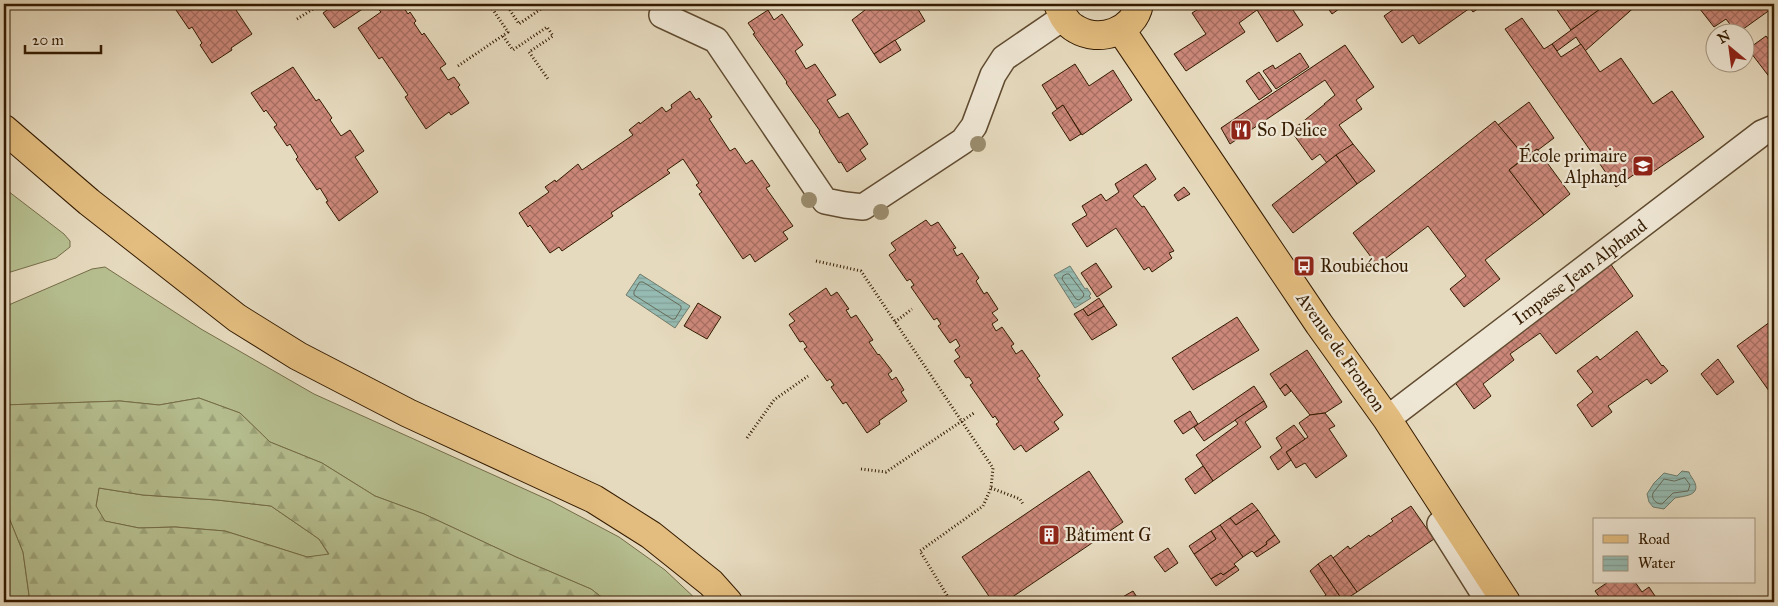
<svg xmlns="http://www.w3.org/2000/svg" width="1778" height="606" font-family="'IM FELL Great Primer',serif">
<defs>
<pattern id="forest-firs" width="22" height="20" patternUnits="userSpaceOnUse" patternTransform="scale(1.25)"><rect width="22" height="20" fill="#b6bf90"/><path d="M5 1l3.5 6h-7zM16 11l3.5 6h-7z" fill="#9da47a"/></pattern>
<pattern id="water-rules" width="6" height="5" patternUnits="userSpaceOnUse" patternTransform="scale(1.25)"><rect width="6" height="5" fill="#96bbb2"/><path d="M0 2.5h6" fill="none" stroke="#82a097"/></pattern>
<pattern id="building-cross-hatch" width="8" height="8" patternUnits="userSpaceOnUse" patternTransform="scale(1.25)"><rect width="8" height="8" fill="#cc887a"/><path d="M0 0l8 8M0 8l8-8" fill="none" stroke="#a66e62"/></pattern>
</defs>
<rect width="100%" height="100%" fill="#e6dabe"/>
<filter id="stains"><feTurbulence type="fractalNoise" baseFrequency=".004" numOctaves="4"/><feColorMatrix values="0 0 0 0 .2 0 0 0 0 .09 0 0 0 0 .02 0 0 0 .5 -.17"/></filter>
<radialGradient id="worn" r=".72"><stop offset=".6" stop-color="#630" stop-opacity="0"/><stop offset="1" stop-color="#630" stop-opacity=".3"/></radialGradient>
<g fill="#b6bf90" stroke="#756d48">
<path d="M4,188L64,234L70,241V247L56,258L4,274Z"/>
<path d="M105,267L201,329L314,394L551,501L619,537L665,570L699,602H608L591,589L516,557L424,514L375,496L322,463L270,442L240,413L199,398L159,405L120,401L4,405V307L92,269Z"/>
<path d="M99,488L143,495L217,500L271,506L319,539L329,555L307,557L225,531L175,527L139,528L104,521L96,506Z"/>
<path d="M4,505L23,552L30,602H4Z"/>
</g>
<path fill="url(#forest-firs)" stroke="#756d48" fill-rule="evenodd" d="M199,398L240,413L270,442L322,463L375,496L424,514L516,557L591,589L608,602H30L23,552L4,505V405L120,401L159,405ZM99,488L143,495L217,500L271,506L319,539L329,554L307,557L225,531L175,527L139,528L105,521L96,506Z"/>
<g fill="url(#water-rules)" stroke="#6f7b6b">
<path d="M1070,266L1085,289L1087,288L1091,294L1089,296L1091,298L1075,308L1054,275Z"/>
<path d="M640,274L690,306L675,328L626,295Z"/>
<path d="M1682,471L1689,472C1690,476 1693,478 1695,483C1700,496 1683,496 1675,498L1664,509L1653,507L1649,502L1647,494L1654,483L1664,473L1677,476Z"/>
</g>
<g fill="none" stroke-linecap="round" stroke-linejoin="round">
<g stroke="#656b59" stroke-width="1">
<path d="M1067,274H1069L1084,294L1083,297L1079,300L1076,299L1062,279L1063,276Z"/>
<path d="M640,282H643L681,306V309L675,319H672L634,295V292Z"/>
<path d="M1685,478L1690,485L1688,491L1673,493L1662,504C1656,504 1651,499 1653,493L1664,479L1674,481Z"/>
</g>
</g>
<g fill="url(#building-cross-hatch)" stroke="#341b00">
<path d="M176,4H232L252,34L231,48L232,50L212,63L200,45L202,43L192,27L189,29L176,10L179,8Z"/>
<path d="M336,4H370L334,28L323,13Z"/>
<path d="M388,4H401L408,14L410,12L416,21L414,23L422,35L424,33L446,64L440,68L448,80L454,77L460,85L458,87L469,103L451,115L449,112L426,129L405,97L408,95L382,57L379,59L358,28L381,12L379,10Z"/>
<path d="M861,4H915L925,21L874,54L852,20L865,10Z"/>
<path d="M1207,4H1289L1303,25L1277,42L1257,10L1239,23L1245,32L1186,71L1174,54L1206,34L1192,13Z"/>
<path d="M1325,4H1346L1332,14Z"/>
<path d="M1391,4H1485L1473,12L1470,8L1419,44L1413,35L1402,43L1384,16L1394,9Z"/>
<path d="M1553,4H1607L1571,30Z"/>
<path d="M1607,4H1638L1585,51L1576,37L1557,51L1552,44Z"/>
<path d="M1696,4H1774V7L1739,32H1736L1726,19L1714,27Z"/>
<path d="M768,10L774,20L782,14L803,45L795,51L806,69L815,64L836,95L827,100L839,118L848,113L868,144L860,150L866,159L847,172L841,162L839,163L819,132L820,131L786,83L787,82L753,34L755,33L748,23Z"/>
<path d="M1522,18L1544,49L1552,44L1561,57L1581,44L1600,72L1621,58L1653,104L1672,91L1704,137L1647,176L1642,169L1616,187L1505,29Z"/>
<path d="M1766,36L1774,46V83L1748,49Z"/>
<path d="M895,40L901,50L880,63L874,54Z"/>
<path d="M1345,45L1374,87L1356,100L1362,109L1339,125L1353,144L1327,163L1320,154L1312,160L1291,131L1325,104H1324L1335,95L1325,80L1230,144L1221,128Z"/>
<path d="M1300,53L1309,67L1276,89L1263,71L1273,65L1275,69Z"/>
<path d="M1075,64L1089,86L1113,70L1132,100L1082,135L1063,105L1057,109L1042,85Z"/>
<path d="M293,67L316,101L319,99L332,118L330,120L341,136L350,130L364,151L355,157L378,192L339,221L326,202L328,201L320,188L317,190L296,159L298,157L290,144L287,146L274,127L277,125L266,110L264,112L251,93Z"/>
<path d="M1259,72L1272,91L1259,100L1246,81Z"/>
<path d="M690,91L696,100L699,98L712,117L709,119L730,151L735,148L746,164L752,160L770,186L766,188L793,226L783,232L788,239L755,262L750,254L743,259L699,194L702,192L696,185L699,183L683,159L667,170L670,173L611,213L613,216L562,251L559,247L550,253L530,225L528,227L519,213L549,192L545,187L555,180L556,182L578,164L582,170L633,135L629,130L639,122L640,124L662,107L666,112L672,108L671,105Z"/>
<path d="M1529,102L1554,138L1538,150L1537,149L1525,157L1498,125Z"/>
<path d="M1063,105L1081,134L1070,141L1052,113Z"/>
<path d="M1495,121L1525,157L1509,170L1544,215L1485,260L1500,279L1464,307L1450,289L1466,276L1428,226L1377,265L1353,233Z"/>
<path d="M1353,144L1375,171L1357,184L1336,155Z"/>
<path d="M1537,149L1570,194L1544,215L1509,170Z"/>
<path d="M1336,155L1357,184L1293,233L1272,205Z"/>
<path d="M1146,164L1156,179L1133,196L1142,207L1144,206L1174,251L1169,253L1172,258L1152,272L1149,267L1144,270L1116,228L1087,247L1072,224L1087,215L1082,206L1101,194L1106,201L1119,192L1115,184Z"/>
<path d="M1184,187L1190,194L1178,201L1174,195Z"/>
<path d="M926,220L931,226L938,222L956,248L953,249L957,256L962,253L979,278L976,281L984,294L987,292L998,309L992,313L998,320L992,324L996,331L1002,327L1014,344L1011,346L1016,354L1022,350L1040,376L1037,378L1063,415L1054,422L1059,429L1026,452L1021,445L1014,450L996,424L999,422L995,416L993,418L970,385L973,383L969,377L966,378L954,361L960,357L955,350L960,346L956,339L950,343L938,326L941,324L937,318L934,320L911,287L914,285L910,279L907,281L889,255L896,250L891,243Z"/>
<path d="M1096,263L1112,287L1097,297L1081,273Z"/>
<path d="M1610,263L1633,296L1556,354L1540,333L1510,354L1514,360L1483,384L1491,396L1474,409L1454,381Z"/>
<path d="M826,288L831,296L837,292L849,309L846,310L851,318L856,315L873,340L869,342L878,355L879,354L892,371L888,374L892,380L896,377L904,390L901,392L907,401L879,421L880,424L867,433L846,402L843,404L831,387L834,385L830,379L827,381L804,349L807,347L803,341L800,342L789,325L795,321L789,314Z"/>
<path d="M1099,298L1104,306L1088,316L1083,309Z"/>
<path d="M698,303L721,317L707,339L684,326Z"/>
<path d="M1104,306L1117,325L1092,340L1074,314L1083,309L1088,316Z"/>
<path d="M1237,317L1259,350L1193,390L1172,358Z"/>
<path d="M1774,319V398L1737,346Z"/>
<path d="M1637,331L1662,366L1663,365L1668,371L1651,384L1647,379L1608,406L1612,412L1592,427L1577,405L1593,392L1577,371L1597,356L1600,360Z"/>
<path d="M1307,350L1342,402L1325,413L1310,415L1286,384L1280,389L1270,374Z"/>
<path d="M1718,359L1734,382L1717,395L1701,374Z"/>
<path d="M1286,384L1291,391L1285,396L1280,389Z"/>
<path d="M1254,386L1264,401L1204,441L1194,427Z"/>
<path d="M1264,401L1267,407L1245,422L1261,447L1213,481L1196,455L1238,424L1235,420Z"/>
<path d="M1190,411L1198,424L1183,434L1174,421Z"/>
<path d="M1325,413L1335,426L1329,429L1347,456L1316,478L1305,463L1296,468L1286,452L1308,437L1299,423L1310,415Z"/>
<path d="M1294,425L1305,439L1286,452L1291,460L1278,470L1270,457L1282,448L1276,438Z"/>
<path d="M1203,466L1213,481L1195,494L1185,479Z"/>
<path d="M1089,471L1123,522L1005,602H993L962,557Z"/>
<path d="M1252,503L1258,510L1236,525L1230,518Z"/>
<path d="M1411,506L1434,539L1357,592L1333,558L1348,546L1350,549L1369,535L1370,537L1393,521L1391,519Z"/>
<path d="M1258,510L1275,535L1266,542L1267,544L1254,553L1252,551L1243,557L1220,525L1230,518L1236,525Z"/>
<path d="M1220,525L1243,557L1234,564L1236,566L1223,575L1221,573L1211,579L1194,554L1216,539L1211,531Z"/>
<path d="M1211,531L1216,539L1194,554L1189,546Z"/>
<path d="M1275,535L1280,542L1257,557L1254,553L1267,544L1266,542Z"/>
<path d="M1168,548L1178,563L1165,572L1154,557Z"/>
<path d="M1331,555L1357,592L1343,601L1318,564Z"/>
<path d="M1318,564L1343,601L1342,602H1317L1326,595L1310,571Z"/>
<path d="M1236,566L1239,570L1216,586L1211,579L1221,573L1223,575Z"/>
<path d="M1608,582H1635L1642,592L1649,587L1659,602H1603L1595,591Z"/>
<path d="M1133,591L1140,602H1114Z"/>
<path d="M1164,598L1184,602H1156Z"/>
</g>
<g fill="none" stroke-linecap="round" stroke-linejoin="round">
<g stroke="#604b30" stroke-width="28">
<g id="minor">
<path d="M662,15L716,40L825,201L845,205L863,207L963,141L974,126L993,75L1004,58L1064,17"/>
<path d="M1387,419L1762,133L1774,128"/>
<path d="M1440,524L1489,602"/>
</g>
</g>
<g stroke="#341b00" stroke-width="30">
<g id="major">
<path d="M1058,4C1062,14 1066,24 1076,29C1099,43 1134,32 1139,4"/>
<path d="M1121,30L1319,324L1387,419L1506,602"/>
</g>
</g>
<g stroke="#341b00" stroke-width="30">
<path id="highway" d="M4,129L89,202L237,318L298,356L408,413L594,499L651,535L711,583L728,602"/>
</g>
<g stroke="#341b00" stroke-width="3" stroke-dasharray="1 2.5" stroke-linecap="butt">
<path d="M506,4L519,24L548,4"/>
<path d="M297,19L321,4"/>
<path d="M503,36L513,50L547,27L553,36L529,52L548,79"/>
<path d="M458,66L508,32L489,4"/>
<path d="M816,261L861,271L993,468L991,488L983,506L920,551L951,602"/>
<path d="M895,322L912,309"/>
<path d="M747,438L774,400L808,376"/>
<path d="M861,469L886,472L974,413"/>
<path d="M991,488L1020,499L1023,504"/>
</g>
<use href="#minor" stroke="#efe7d5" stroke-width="25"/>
<use href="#major" stroke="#e3bd7f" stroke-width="28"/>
<use href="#highway" stroke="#e3bd7f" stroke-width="28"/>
</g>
<g fill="#9a8c6d">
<circle cx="978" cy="144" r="8"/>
<circle cx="809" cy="200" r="8"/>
<circle cx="881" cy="212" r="8"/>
</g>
<defs>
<g id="restaurant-square" transform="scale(1.125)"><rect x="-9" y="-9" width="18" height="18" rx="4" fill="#8f2418" stroke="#efe7d5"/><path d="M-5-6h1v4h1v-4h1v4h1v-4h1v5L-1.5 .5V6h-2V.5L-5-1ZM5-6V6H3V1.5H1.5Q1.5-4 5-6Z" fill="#fff"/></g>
<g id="school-square" transform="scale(1.125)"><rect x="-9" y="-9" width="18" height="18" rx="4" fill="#8f2418" stroke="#efe7d5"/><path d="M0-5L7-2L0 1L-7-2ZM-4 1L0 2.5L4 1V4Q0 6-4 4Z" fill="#fff"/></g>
<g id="bus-square" transform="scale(1.125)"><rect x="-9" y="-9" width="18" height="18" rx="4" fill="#8f2418" stroke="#efe7d5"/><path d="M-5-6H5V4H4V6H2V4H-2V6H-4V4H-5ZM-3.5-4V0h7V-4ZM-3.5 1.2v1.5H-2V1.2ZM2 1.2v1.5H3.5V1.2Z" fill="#fff"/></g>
<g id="building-square" transform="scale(1.125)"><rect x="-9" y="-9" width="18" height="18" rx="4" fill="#8f2418" stroke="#efe7d5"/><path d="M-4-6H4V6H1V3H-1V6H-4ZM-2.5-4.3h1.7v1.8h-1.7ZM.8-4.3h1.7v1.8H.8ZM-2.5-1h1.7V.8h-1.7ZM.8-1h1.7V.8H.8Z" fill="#fff"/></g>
</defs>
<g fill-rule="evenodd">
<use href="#restaurant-square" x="1241" y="130"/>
<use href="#school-square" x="1643" y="166"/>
<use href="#bus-square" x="1304" y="266"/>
<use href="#building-square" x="1049" y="535"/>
</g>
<g text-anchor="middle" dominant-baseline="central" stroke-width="4.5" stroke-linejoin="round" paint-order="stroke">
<g font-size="18" fill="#341b00" stroke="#efe7d5" text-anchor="start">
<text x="1257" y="130">So Delice</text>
<text x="1627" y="156" text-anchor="end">École primaire<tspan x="1627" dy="21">Alphand</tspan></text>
<text x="1320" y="266">Roubiéchou</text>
<text x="1065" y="535">Bâtiment G</text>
</g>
<g font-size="18" fill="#341b00" stroke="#efe7d5">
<text transform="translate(1580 272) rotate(-37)">Impasse Jean Alphand</text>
<text transform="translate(1341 352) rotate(55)">Avenue de Fronton</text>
</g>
</g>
<rect width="1778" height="606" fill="none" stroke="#e6dabe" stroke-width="20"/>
<rect x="5" y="5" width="1768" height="596" fill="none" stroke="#341b00" stroke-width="2.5"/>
<rect x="10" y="10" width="1758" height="586" fill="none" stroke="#341b00"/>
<rect x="1593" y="518" width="162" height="65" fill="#efe7d5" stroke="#a49580"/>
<rect x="1603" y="535" width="25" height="8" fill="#e3bd7f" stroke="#a49580"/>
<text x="1638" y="544" font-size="15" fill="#341b00">Road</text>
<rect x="1603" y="556" width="25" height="15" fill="url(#water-rules)" stroke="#a49580"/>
<text x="1638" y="568" font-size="15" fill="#341b00">Water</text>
<g transform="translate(1730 48) rotate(331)"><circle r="24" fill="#efe7d5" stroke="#a49580"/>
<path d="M0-4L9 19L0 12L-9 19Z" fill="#8f2418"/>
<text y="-8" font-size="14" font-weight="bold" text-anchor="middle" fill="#341b00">N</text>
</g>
<path d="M25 45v8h76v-8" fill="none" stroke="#341b00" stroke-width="2.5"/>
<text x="32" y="45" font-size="15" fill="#341b00" stroke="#efe7d5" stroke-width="4" paint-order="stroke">20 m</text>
<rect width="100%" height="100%" filter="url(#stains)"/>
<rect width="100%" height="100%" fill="url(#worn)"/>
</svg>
